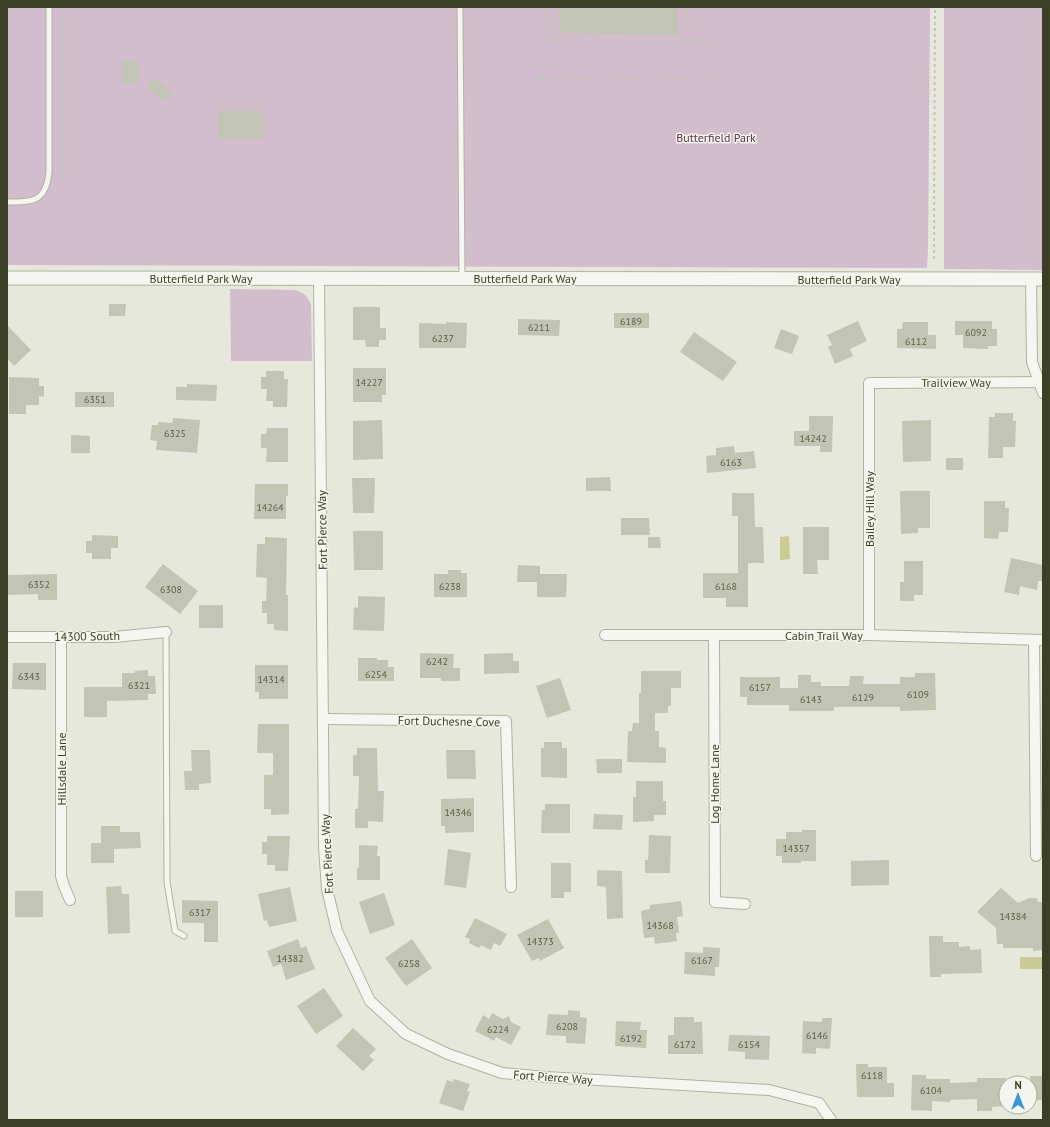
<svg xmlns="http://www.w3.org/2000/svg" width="1050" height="1127" font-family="'PT Sans',sans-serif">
<rect width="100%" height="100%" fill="#e6e8dc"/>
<g fill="#d2bdcc">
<path d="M7,7H930L928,250L927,268L7,265Z"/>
<path d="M944,7H1043V270L944,269Z"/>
<path d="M230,289L295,290C304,293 309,297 311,306L312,361H231Z"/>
</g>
<g fill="#c8cc93">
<path d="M789,536L790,559L780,560V537Z"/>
<rect x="1020" y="957" width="23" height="12"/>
</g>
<g fill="#c2c5b3">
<path d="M559,7H678V35L559,33Z"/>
<rect x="123" y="61" width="16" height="22"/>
<path d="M155,78L173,93L165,102L147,87Z"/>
<rect x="218" y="111" width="45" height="27"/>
<path d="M109,304H126L125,316H109Z"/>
<path d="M353,307H380V328H386V340H379V347H366L365,340H353Z"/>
<rect x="614" y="313" width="35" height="15"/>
<path d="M518,319L560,320L559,336L518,335Z"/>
<path d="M858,321L867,341L850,349L853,356L835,364L828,347L832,345L827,335Z"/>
<path d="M955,321H992V329H997V346H988V349L963,348V335H955Z"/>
<path d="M446,322L467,323L466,348H419V323L446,324Z"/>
<path d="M903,322H928V335H936V349L897,348V329H902Z"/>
<path d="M7,325L31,350L14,366L7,358Z"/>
<path d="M781,329L799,336L792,354L774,348Z"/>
<path d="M694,332L737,362L723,381L680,352Z"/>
<path d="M353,368H386V395H382V402H353Z"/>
<path d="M266,371H284V379H288L287,407H273V401H266L267,389H261V377H266Z"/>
<path d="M9,377L39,378V386H44V397L39,396V405H26V414H9Z"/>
<path d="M187,384L217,385L216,401L176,400V387H187Z"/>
<rect x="75" y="392" width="39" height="15"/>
<path d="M995,413H1013V421H1016L1015,447H1003V458H988L989,417H995Z"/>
<path d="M809,416H833L832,452H820V446H794V431H809Z"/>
<path d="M173,418L200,420L197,453L156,450L157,441L150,440L152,425H158V422L172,423Z"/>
<path d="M382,420L383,459L353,460V421Z"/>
<path d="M931,420V461L903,462L902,421Z"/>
<path d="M267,428H288V462H266L267,448H261V434H266Z"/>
<path d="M71,435L90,436V453H71Z"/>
<path d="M734,446L735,453L754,451L756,468L707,473L706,456L716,455V448Z"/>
<rect x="946" y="458" width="17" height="12"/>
<path d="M610,477L611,491H586V478Z"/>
<path d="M352,478H375L374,513H353Z"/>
<path d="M255,484H288V496H286V519H254Z"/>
<path d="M900,491H930V528H918V533L901,534Z"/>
<path d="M732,493H754L755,527H763L764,563H748V607H726V598H703V573H738V516H732Z"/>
<path d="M984,501H1005V508H1009L1008,532H999L998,539L984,538Z"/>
<path d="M621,518H649L650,535H621Z"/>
<path d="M803,527H829V560H817L818,574H803Z"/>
<path d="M353,531H383V570H354Z"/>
<path d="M92,535L118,536V548H111V559H92V553H86V541H92Z"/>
<path d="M265,537L287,538L286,595H288V631L274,630V624H267V613H262V601H266L267,578L256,577L257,544H265Z"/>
<path d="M648,537H660L661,548H648Z"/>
<path d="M1011,558L1043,565V581H1038L1037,590L1020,586L1019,595L1004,592Z"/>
<path d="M904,561H923V595H914V601H900V582H904Z"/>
<path d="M163,564L198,591L180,614L145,587Z"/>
<path d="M518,565L540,566V574H567L566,597H537V582H517Z"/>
<path d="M448,570H461V573H467V597H434V574H448Z"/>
<path d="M57,574V600H38V594L7,595V575Z"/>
<path d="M358,596L385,597L384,631L353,630L354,607L358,608Z"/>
<rect x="199" y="605" width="24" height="23"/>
<path d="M420,653L454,654L453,668H460V681H441V678H420Z"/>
<path d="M513,653V661H519V673L484,674V654Z"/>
<path d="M358,658H377V660H388V667H394V681H358Z"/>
<path d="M13,663H46V690L12,689Z"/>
<path d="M255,665H288V699H259V692H255Z"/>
<path d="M148,670V676H155L156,694H148V700L107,701V717H84V687H122V673H135V671Z"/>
<path d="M641,671H681V688H671V706H668V713H655V731H659V747L666,748V763L627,762L628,731H632L633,723H639V693H641Z"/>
<path d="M915,673H935L936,710L900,711V707H834V711H789V705H747V697H740V677H780V688H798V675H811V682H821V686H849L850,676H864L863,684H900V677H915Z"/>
<path d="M560,678L571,710L547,718L536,686Z"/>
<path d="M258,724H289V814L271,815V809H264V775H273V753H257Z"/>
<path d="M544,742H562V748H567V778L541,777V748H544Z"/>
<path d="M357,748H377L378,791H384L383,822L368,821V828H355V809H358L359,776H353V755H357Z"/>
<path d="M191,750H210L211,783L199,784V790H185L184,771H192Z"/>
<path d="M446,750H475L476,779H447Z"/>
<path d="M596,759H622V773H597Z"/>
<path d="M636,781H663V801H666V815H654V821L633,822V797H636Z"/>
<path d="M474,798V832L445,833V826H441V799Z"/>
<path d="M545,804H570V833H541L542,810H545Z"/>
<path d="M594,814L623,815L622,830L593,829Z"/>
<path d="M101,826H120V832H140L141,848L114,849V863H91V843H101Z"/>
<path d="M802,830H816V861H801V863H782V856H776V839H786V832H802Z"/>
<path d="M649,835L671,836L670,873H645V860H648Z"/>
<path d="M267,836H290L288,871H275V865H267V854H262V842H267Z"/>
<path d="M359,845L378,846L377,856H380V880H357V868H359Z"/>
<path d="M448,849L471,853L466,888L444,885Z"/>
<path d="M889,860V885L851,886V861Z"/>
<path d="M551,863H571V892H564V898H551Z"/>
<path d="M597,870L622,871L623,918L607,919L606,887L597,886Z"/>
<path d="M121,886L122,894H129L130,933L108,934L106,887Z"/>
<path d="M290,887L297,921L269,927L267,920L264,921L258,894Z"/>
<path d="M1001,888L1018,903L1029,898H1037L1038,902H1043V950L1033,951V948H1003V944H997L996,928L977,912Z"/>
<rect x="15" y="891" width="28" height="26"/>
<path d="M384,893L395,925L370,934L359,902Z"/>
<path d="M182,900L218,901V942H204V923H182Z"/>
<path d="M681,901L683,916L677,917L679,933H676L677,941L655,944L654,937L644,938L641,911L650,909V905Z"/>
<path d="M475,918L507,934L500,946L494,943L491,950L481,945L479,948L469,943L470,939L465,937Z"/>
<path d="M548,919L564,948L540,961L539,958L532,961L517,935Z"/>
<path d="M929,936H943V942H959V947L970,946V950L981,949L982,973L941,974V977H930Z"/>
<path d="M298,939L301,948L306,946L315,969L286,980L281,964L273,967L267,951Z"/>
<path d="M412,939L432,968L406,986L385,958Z"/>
<path d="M703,947L720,948L719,967H715V976L684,974L685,952L703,953Z"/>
<path d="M324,988L343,1016L316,1034L297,1006Z"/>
<path d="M568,1010L580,1011V1017L587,1018L585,1044L566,1043V1036L546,1035L548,1014L568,1015Z"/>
<path d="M492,1013L503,1019L509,1016L511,1022L521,1027L511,1045L496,1037L494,1041L475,1031L483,1015L489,1019Z"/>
<path d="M674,1017H694V1022H702L703,1054H668V1035H674Z"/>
<path d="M822,1018H832L830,1049L816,1048V1054L802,1053L803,1021L822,1022Z"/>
<path d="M616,1021L641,1022L640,1030H647L646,1048L615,1046Z"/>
<path d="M353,1028L376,1049L369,1056L374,1060L363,1071L336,1046Z"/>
<path d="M729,1035L770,1036L769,1060L745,1059V1052L728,1051Z"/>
<path d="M856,1064H868V1067H887V1083H894V1097H857Z"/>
<path d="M912,1075H926V1079H950V1083L977,1082V1078H1006V1106L992,1107V1111H977V1099L950,1100V1102L932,1101V1111L911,1110Z"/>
<rect x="1030" y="1076" width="13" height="24"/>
<path d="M453,1079L470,1084L467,1091L470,1092L463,1111L439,1103L447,1080L453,1082Z"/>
</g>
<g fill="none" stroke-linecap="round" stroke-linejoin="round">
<g stroke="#afb2a1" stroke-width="7">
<g id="service">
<path d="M460,7L462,277"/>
<path d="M7,202C33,202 46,202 49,172V7"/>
<path d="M166,632L167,882L175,931L184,936"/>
</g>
</g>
<g stroke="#afb2a1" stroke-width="12">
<g id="minor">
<path d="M319,278L324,847L327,889L337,931L370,1001L406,1034L448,1054L502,1073L546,1077L769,1090L819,1103L831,1120"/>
<path d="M1031,279L1032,362L1043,393"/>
<path d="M605,635H869L1043,640"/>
<path d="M714,635L715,902L745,904"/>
<path d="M869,635V383L1043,382"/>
<path d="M7,637H114L166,632"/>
<path d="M61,637V876L64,886L70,900"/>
<path d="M1034,640L1036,856"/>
<path d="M324,719L506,721L511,887"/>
</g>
</g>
<g stroke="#afb2a1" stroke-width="15">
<path id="tertiary" d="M7,278L1043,279"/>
</g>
<g stroke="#c4c6ba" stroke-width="2" stroke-dasharray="3 3" stroke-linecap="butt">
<path d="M532,40L684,41V7"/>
<path d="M547,41V7"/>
<path d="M535,79H719L718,44L684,41"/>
<path d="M535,92H555"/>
<path d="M934,259L935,7"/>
</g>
<use href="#service" stroke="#f5f6ef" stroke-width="5"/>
<use href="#minor" stroke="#f5f6ef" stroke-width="10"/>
<use href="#tertiary" stroke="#f5f6ef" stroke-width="13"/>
</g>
<g text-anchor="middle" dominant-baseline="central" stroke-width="3" stroke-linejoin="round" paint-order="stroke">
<g font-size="10" fill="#5c6048">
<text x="631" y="321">6189</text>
<text x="539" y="327">6211</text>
<text x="976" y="332">6092</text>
<text x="443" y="338">6237</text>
<text x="916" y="341">6112</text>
<text x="369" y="382">14227</text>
<text x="95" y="399">6351</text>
<text x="175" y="433">6325</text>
<text x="813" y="438">14242</text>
<text x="731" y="462">6163</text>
<text x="270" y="507">14264</text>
<text x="39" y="584">6352</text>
<text x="450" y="586">6238</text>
<text x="726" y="586">6168</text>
<text x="171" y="589">6308</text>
<text x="437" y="661">6242</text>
<text x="376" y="674">6254</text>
<text x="29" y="676">6343</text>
<text x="271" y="679">14314</text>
<text x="139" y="685">6321</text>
<text x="760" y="687">6157</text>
<text x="918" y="694">6109</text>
<text x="863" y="697">6129</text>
<text x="811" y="699">6143</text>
<text x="458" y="812">14346</text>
<text x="796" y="848">14357</text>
<text x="200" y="912">6317</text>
<text x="1013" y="916">14384</text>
<text x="660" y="925">14368</text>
<text x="540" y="941">14373</text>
<text x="290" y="958">14382</text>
<text x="702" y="960">6167</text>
<text x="409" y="963">6258</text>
<text x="567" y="1026">6208</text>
<text x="498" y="1029">6224</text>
<text x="817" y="1035">6146</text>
<text x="631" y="1038">6192</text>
<text x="685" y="1044">6172</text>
<text x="749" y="1044">6154</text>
<text x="872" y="1075">6118</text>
<text x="931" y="1090">6104</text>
</g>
<g font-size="12" fill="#5c314d" stroke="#f4f5ec">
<text x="716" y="137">Butterfield Park</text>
</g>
<g font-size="12" fill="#3a3f25" stroke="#f4f5ec">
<text x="201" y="278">Butterfield Park Way</text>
<text x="525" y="278">Butterfield Park Way</text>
<text x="849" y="279">Butterfield Park Way</text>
<text x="956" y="382">Trailview Way</text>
<text transform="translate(869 509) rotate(-90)">Bailey Hill Way</text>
<text transform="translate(322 530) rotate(-91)">Fort Pierce Way</text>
<text x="824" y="635">Cabin Trail Way</text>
<text transform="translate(87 636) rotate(-1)">14300 South</text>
<text transform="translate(449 721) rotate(1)">Fort Duchesne Cove</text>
<text transform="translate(61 769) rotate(-90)">Hillsdale Lane</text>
<text transform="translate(714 784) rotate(-90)">Log Home Lane</text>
<text transform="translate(327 854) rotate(-93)">Fort Pierce Way</text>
<text transform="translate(553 1077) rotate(4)">Fort Pierce Way</text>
</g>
</g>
<rect width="1050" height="1127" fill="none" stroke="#3a3f25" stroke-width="16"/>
<g transform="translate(1018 1095)"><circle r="19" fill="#f4f5ec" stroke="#aaac9c"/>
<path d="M0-3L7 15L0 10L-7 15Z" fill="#3598d9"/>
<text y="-6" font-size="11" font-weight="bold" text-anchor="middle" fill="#3a3f25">N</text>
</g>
</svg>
